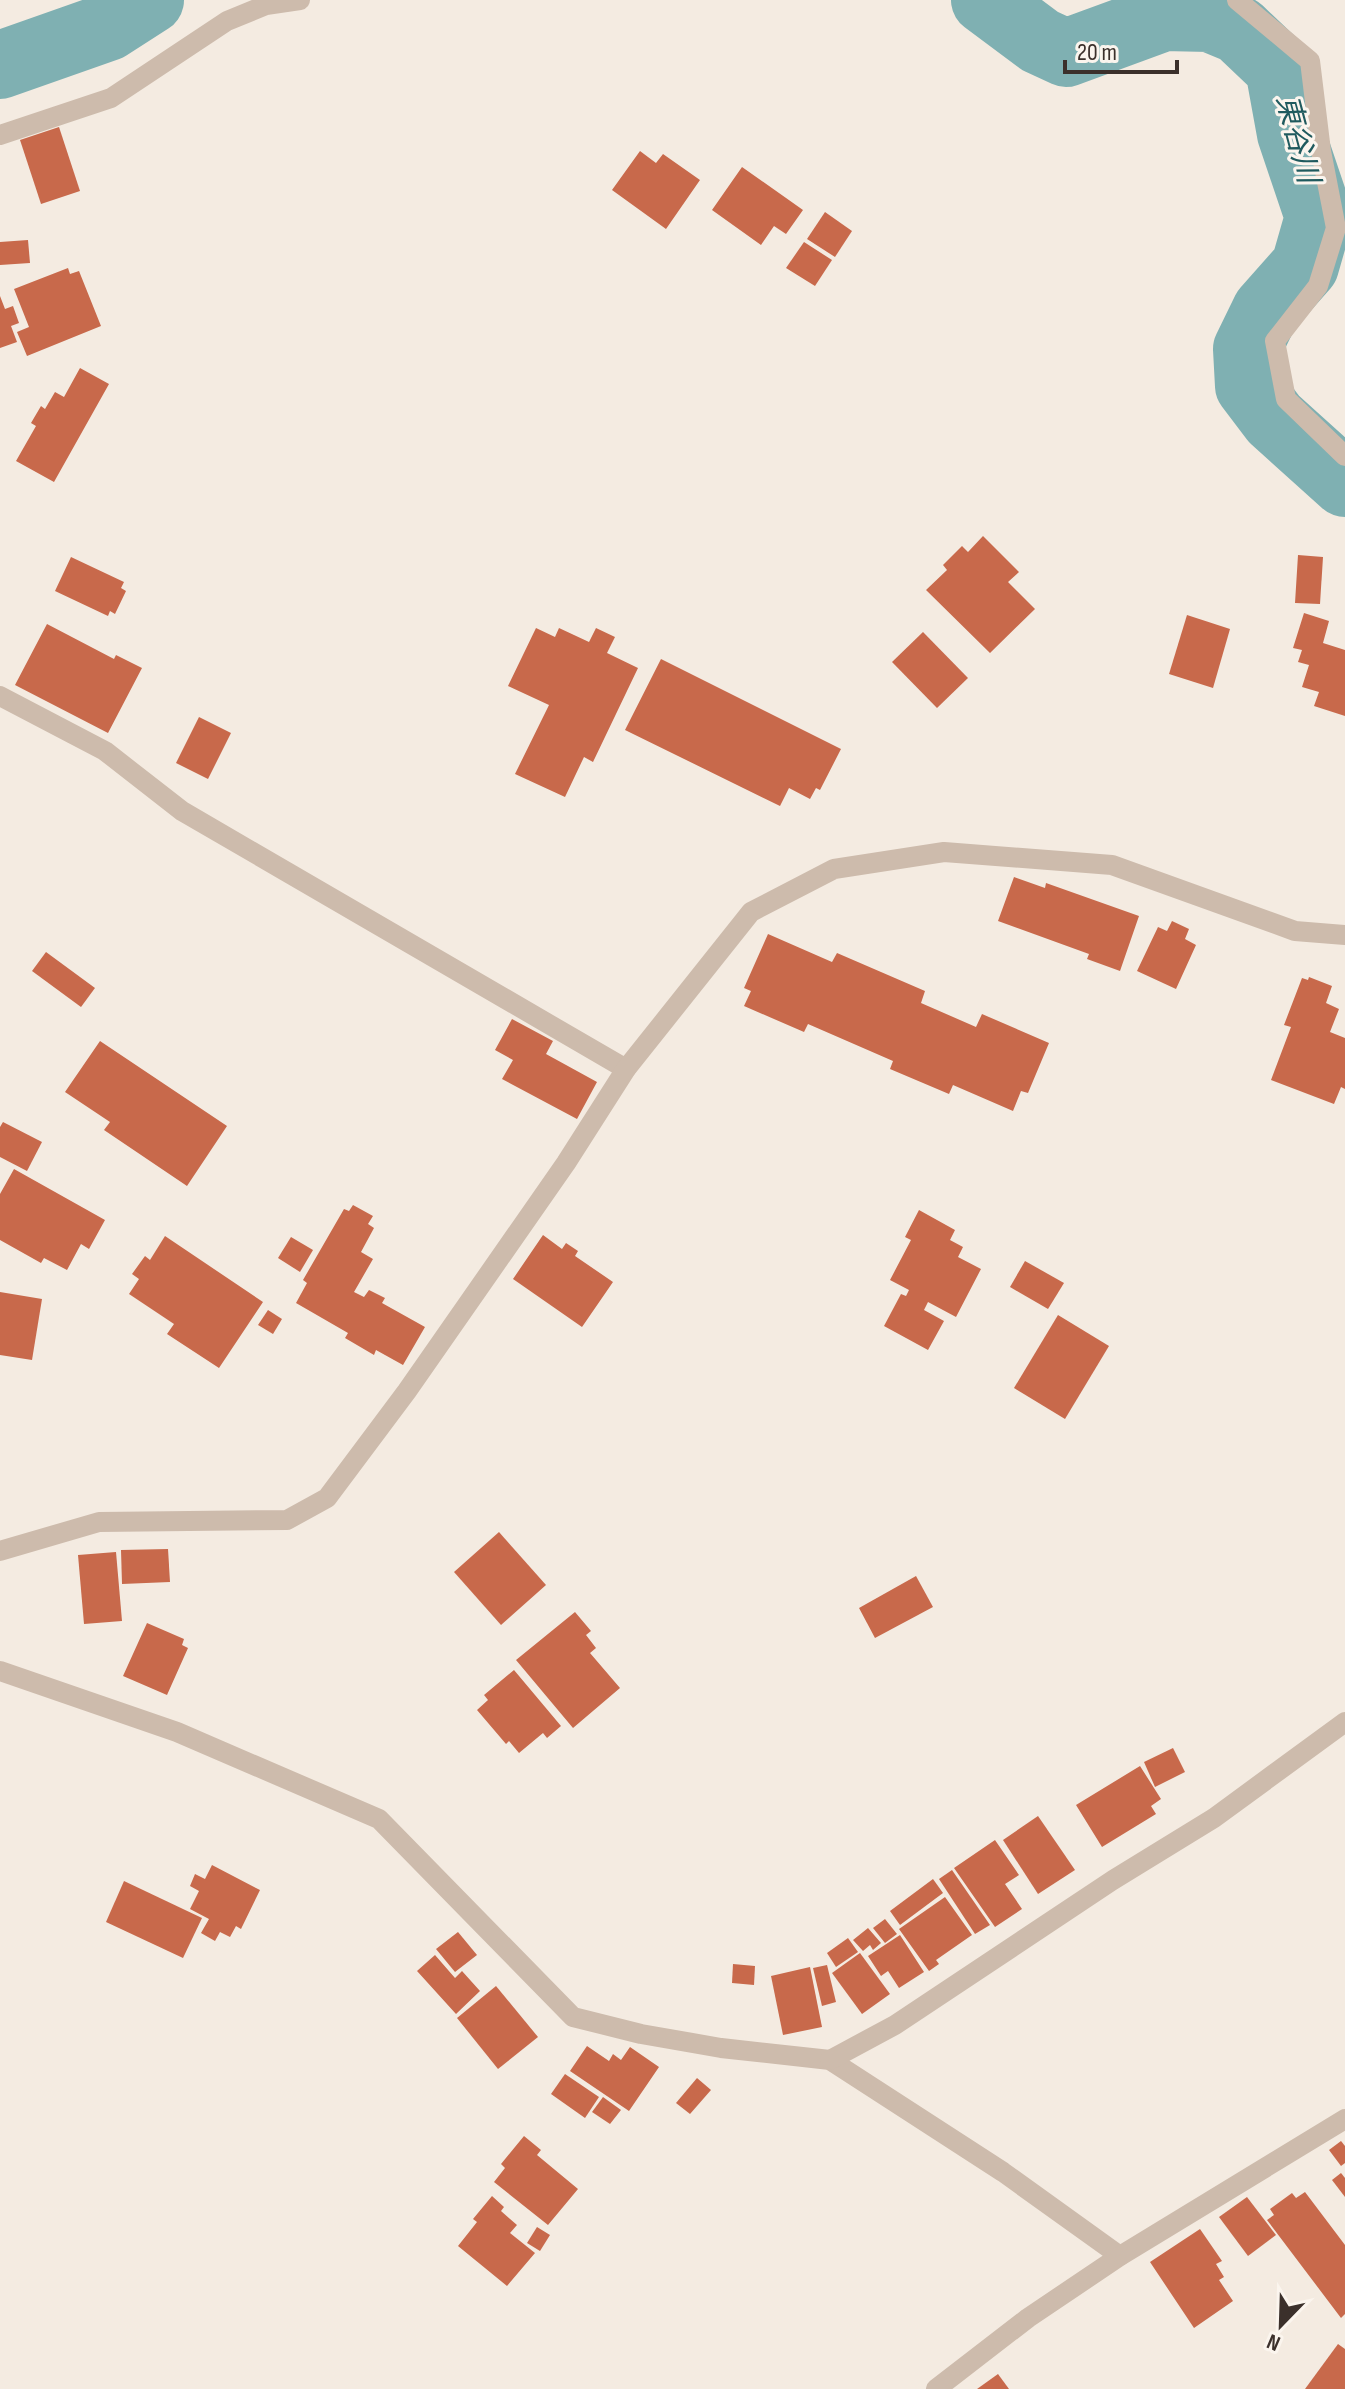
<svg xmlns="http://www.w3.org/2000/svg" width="1345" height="2389" font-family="'Sofia Sans Condensed','Noto Sans JP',sans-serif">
<rect width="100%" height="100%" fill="#f4ebe1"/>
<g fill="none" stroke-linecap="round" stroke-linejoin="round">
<g stroke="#7fb0b2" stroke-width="68">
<path d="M985,0L1040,41L1066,53L1164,17L1210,18L1239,30L1279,68L1291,134L1319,217L1305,266L1266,310L1247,349L1249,386L1274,419L1345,483"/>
<path d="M0,65L108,27L150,0"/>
</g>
</g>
<g fill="#c8694b">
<path d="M59,127L80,191L41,204L20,140Z"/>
<path d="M640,151L656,163L663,154L700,180L666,229L612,190Z"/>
<path d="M742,167L803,210L786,234L774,226L761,245L712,210Z"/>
<path d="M825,212L852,231L835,257L807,239Z"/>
<path d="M28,240L30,263L0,265V242Z"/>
<path d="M804,242L832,260L815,286L786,268Z"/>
<path d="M68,268L70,274L79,271L101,326L27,356L17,332L29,327L14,289Z"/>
<path d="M0,296L5,309L13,306L19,323L11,326L17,342L0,348Z"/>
<path d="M80,368L109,384L54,482L16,461L36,426L31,423L41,406L45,409L55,392L64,397Z"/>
<path d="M983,536L1019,572L1008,582L1035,609L990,653L926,590L947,570L943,565L962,546L968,552Z"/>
<path d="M1298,555L1323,557L1320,604L1295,603Z"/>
<path d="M71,557L124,582L121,588L126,591L115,614L110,611L108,616L55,591Z"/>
<path d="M1304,613L1329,621L1323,643L1345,650V716L1314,706L1319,692L1302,687L1309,665L1298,662L1302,650L1293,648Z"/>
<path d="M1187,615L1230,629L1213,688L1169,674Z"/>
<path d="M47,624L114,659L116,655L142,668L108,733L15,685Z"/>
<path d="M536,628L555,637L559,628L589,642L596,628L615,637L607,653L638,668L593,762L584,757L565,797L515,774L549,705L508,686Z"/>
<path d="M923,632L968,678L937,708L892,662Z"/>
<path d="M661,659L841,749L820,790L816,788L810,799L789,788L780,806L625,730Z"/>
<path d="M199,717L231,733L208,779L176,763Z"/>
<path d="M1014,877L1045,888L1046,883L1139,916L1120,971L1087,959L1089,954L998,921Z"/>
<path d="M1172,921L1189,929L1185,939L1196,945L1176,989L1137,971L1158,927L1167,931Z"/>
<path d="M768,934L832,962L837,953L925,991L921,1003L976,1027L982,1014L1049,1043L1028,1093L1021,1091L1013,1111L953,1085L949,1094L890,1069L893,1061L808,1024L804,1032L744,1006L751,991L744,988Z"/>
<path d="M46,952L95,988L81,1007L32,971Z"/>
<path d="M1309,977L1332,986L1326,1003L1339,1009L1330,1032L1345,1038V1089L1341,1087L1334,1104L1271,1080L1291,1027L1284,1025L1302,978L1308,980Z"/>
<path d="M512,1019L553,1041L546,1054L597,1082L577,1119L502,1079L513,1060L495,1050Z"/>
<path d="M100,1041L227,1126L187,1186L104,1130L110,1122L65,1092Z"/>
<path d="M3,1122L42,1142L27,1171L0,1157V1127Z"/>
<path d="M14,1169L105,1220L89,1249L81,1244L67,1270L44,1258L41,1263L0,1240V1194Z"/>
<path d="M353,1205L373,1216L368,1224L374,1228L361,1252L373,1259L354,1292L364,1297L369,1290L385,1298L382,1303L425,1327L403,1365L376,1350L374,1355L345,1338L348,1333L296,1303L307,1283L303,1280L344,1209L349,1211Z"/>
<path d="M919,1210L955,1230L950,1240L963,1247L958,1257L981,1269L956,1317L928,1302L924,1310L944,1321L928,1350L884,1326L901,1294L906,1296L909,1290L890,1280L911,1240L905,1237Z"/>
<path d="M543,1235L562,1249L566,1243L578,1251L575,1256L613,1282L582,1327L513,1279Z"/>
<path d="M165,1236L263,1302L219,1368L167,1334L174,1324L129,1294L139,1279L132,1274L145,1256L150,1260Z"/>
<path d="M291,1237L313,1250L300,1272L278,1258Z"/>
<path d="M1025,1261L1064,1283L1048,1309L1010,1287Z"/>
<path d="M0,1292L42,1299L32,1360L0,1355Z"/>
<path d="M268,1310L282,1319L273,1334L258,1325Z"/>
<path d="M1058,1315L1109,1346L1065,1419L1014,1388Z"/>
<path d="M499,1532L546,1585L501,1625L454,1572Z"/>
<path d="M168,1549L170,1582L122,1584L121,1550Z"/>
<path d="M116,1552L122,1621L84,1624L78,1555Z"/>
<path d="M916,1576L933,1607L875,1638L859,1608Z"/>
<path d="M575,1612L591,1631L586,1635L596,1648L590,1653L620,1688L573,1728L516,1660Z"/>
<path d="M147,1623L184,1639L182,1645L188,1648L167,1695L123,1676Z"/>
<path d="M514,1670L561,1726L547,1738L543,1733L519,1753L509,1741L506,1744L477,1710L488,1700L484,1695Z"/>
<path d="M1173,1748L1185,1772L1155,1787L1144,1762Z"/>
<path d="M1140,1766L1161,1799L1151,1806L1156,1814L1102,1847L1076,1805Z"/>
<path d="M1038,1816L1075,1870L1038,1894L1003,1840Z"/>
<path d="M995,1840L1019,1875L1005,1884L1022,1909L995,1927L954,1868Z"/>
<path d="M212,1865L260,1890L241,1929L236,1926L230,1937L220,1932L215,1941L201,1933L209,1919L190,1909L199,1891L190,1886L195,1874L205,1879Z"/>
<path d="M952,1870L990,1925L975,1934L939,1879Z"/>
<path d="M933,1879L943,1893L900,1925L890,1911Z"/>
<path d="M124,1881L202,1918L183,1958L106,1922Z"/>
<path d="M945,1897L972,1935L936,1960L939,1964L929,1971L899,1929Z"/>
<path d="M885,1919L897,1934L885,1943L873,1928Z"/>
<path d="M868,1928L881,1943L873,1950L870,1945L863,1951L853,1940Z"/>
<path d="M458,1932L477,1955L455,1972L436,1949Z"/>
<path d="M900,1935L924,1972L899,1988L888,1971L881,1976L868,1956Z"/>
<path d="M848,1938L858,1952L836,1967L827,1953Z"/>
<path d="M860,1953L890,1994L862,2014L832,1973Z"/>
<path d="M435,1955L455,1978L462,1971L480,1991L456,2014L417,1971Z"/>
<path d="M733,1964L755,1966L754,1985L732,1983Z"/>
<path d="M827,1965L836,2002L822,2006L813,1968Z"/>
<path d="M810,1967L822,2027L783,2035L771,1976Z"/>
<path d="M496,1986L538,2037L498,2069L457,2018Z"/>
<path d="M587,2046L609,2061L613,2054L621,2060L630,2047L659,2067L629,2111L570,2071Z"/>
<path d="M565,2074L599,2097L585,2118L551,2094Z"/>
<path d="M697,2078L711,2090L690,2114L676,2103Z"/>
<path d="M603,2097L621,2110L610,2124L592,2112Z"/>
<path d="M524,2136L541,2150L537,2155L578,2189L548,2225L494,2182L505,2168L501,2164Z"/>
<path d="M1341,2141L1345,2146V2163L1341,2166L1329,2150Z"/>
<path d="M1341,2173L1345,2178V2197L1332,2180Z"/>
<path d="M1305,2192L1345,2245V2314L1341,2318L1267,2220L1274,2215L1270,2209L1292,2193L1296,2198Z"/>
<path d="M492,2196L504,2207L501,2211L517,2225L510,2233L535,2253L507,2286L458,2246L477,2222L473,2219Z"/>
<path d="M1247,2197L1276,2235L1248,2256L1219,2217Z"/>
<path d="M537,2227L550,2235L540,2251L527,2243Z"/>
<path d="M1200,2229L1222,2261L1216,2264L1224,2277L1219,2280L1233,2301L1194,2328L1150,2262Z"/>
<path d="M1338,2344L1345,2349V2389H1305Z"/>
<path d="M998,2374L1009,2389H977Z"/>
</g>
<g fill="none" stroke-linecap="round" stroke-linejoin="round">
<g stroke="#cdbbac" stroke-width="20">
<path d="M1237,0L1310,61L1321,151L1336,228L1318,286L1275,341L1286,399L1345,456"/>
<path d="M0,135L111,98L227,21L266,5L300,0"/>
<path d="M0,696L105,751L182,811L626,1069"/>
<path d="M0,1551L99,1522L287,1520L327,1498L407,1391L566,1163L626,1069L751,912L834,869L944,852L1112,865L1295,931L1345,935"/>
<path d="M0,1671L177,1732L379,1819L573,2017L641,2034L721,2048L830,2060L1003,2172L1120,2256"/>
<path d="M830,2060L895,2025L1113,1880L1214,1818L1345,1722"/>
<path d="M936,2389L1028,2318L1120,2256L1345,2119"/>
</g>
</g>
<g text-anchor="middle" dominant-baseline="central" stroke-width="6" stroke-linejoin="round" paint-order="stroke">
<g font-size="30" font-style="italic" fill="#1f5a5e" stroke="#fbf5ee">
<text transform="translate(1297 139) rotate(75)">東谷川</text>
</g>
</g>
<g transform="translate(1281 2325) rotate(203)" stroke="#fbf5ee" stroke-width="6" paint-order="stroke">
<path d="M0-6L14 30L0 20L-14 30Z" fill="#3b302b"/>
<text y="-12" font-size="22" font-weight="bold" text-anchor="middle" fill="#3b302b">N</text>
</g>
<path d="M1065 60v12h112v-12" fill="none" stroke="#3b302b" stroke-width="4"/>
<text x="1077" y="60" font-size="24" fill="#3b302b" stroke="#fbf5ee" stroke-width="6" paint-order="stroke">20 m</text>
</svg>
